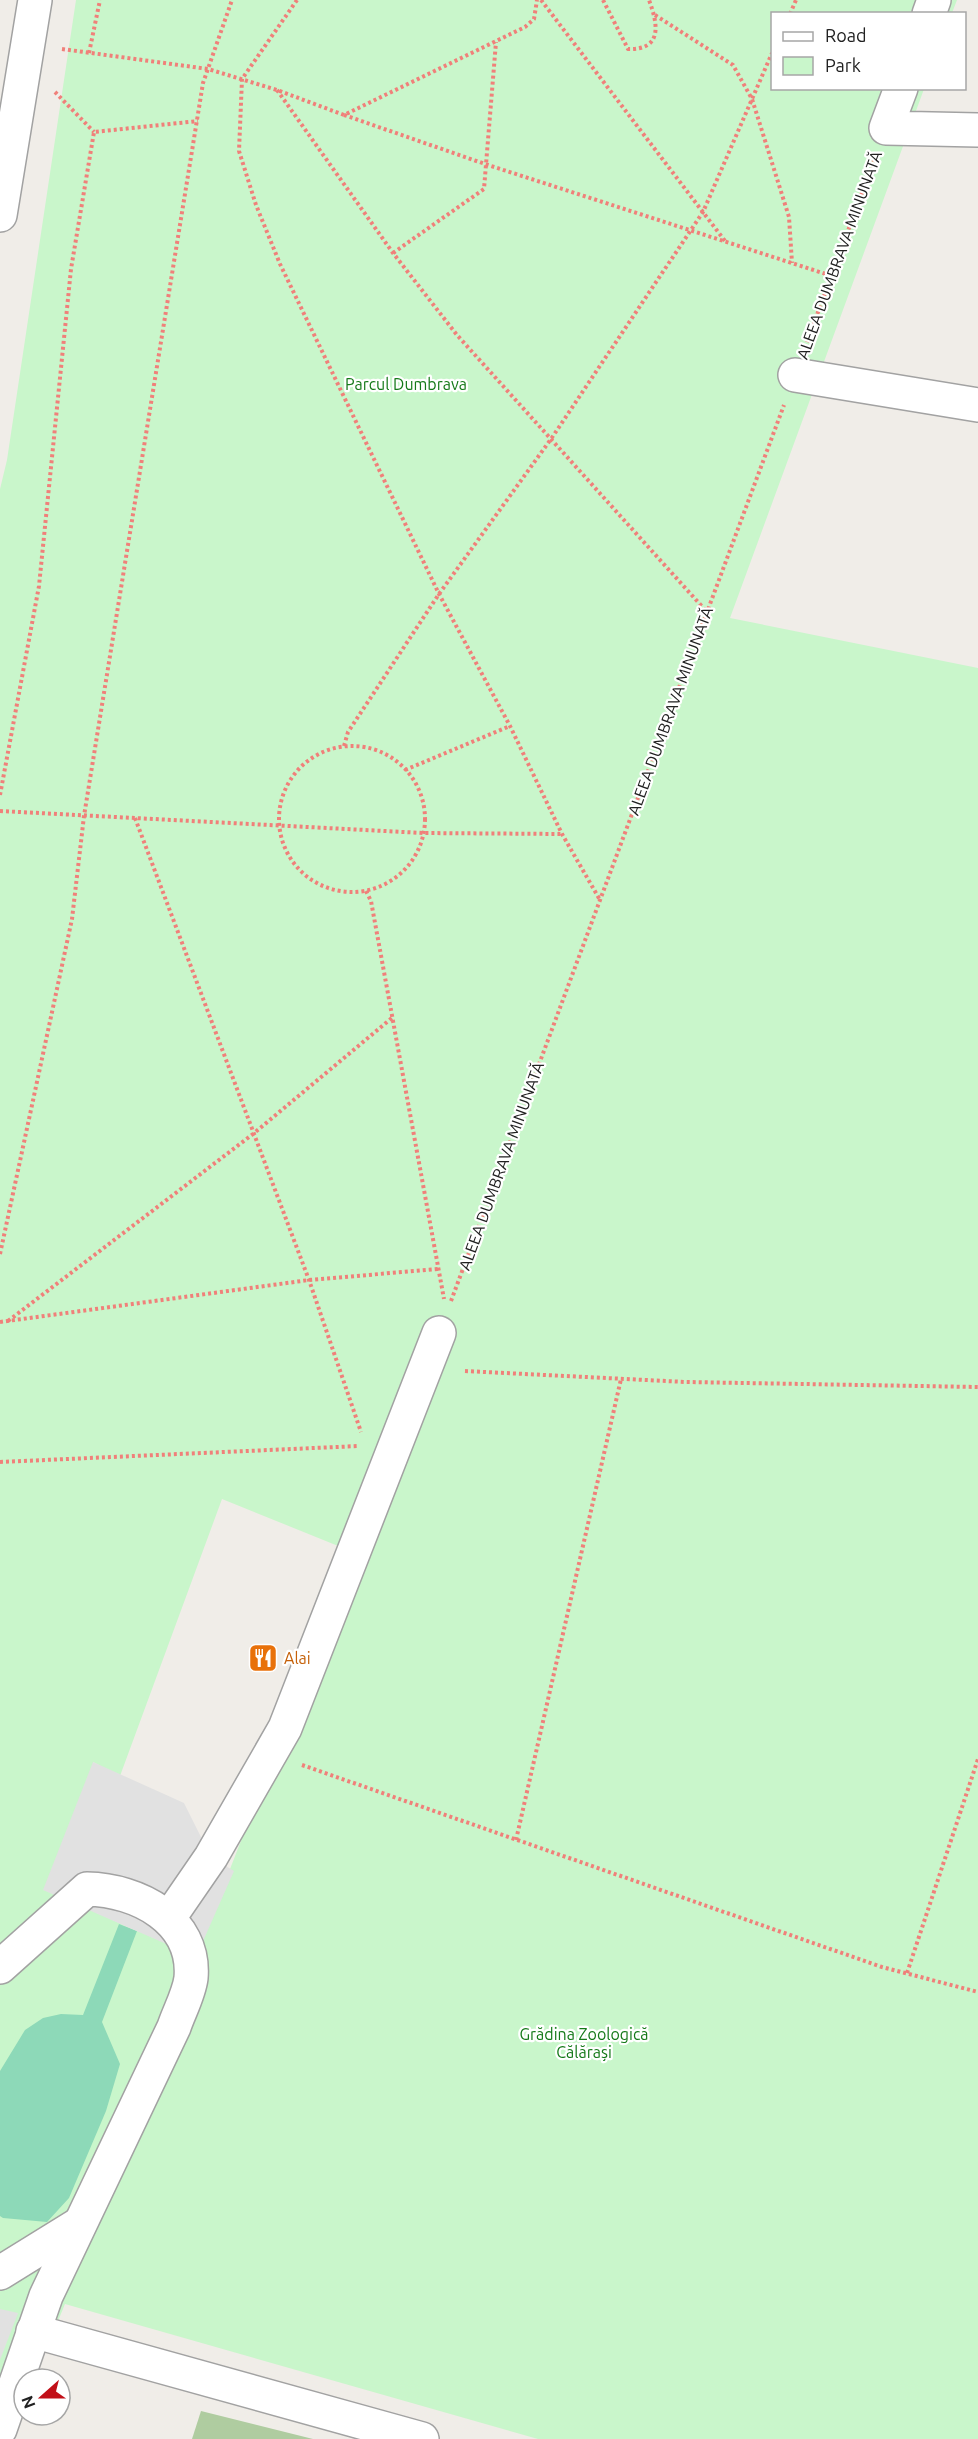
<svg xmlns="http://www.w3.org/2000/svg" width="978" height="2439" font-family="Ubuntu,sans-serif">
<rect width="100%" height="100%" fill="#f0ede8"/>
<path fill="#afcca0" d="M201,2411L313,2439H192Z"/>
<path fill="#c9f6cb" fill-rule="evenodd" d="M76,0H957L952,13L772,14V88L924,89L730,618L978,668V2439H538L65,2304L34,2379L0,2439V489L7,460ZM222,1499L353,1552L199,1949L137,1931L97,1913L93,1762L120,1776Z"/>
<path fill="#8dd9b8" d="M119,1924L137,1931L102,2022L120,2064L106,2111L69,2198L47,2222L3,2218L0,2216V2071L25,2030L43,2018L61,2014L83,2015Z"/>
<g fill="#e1e1e1">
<path d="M93,1762L184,1803L211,1857L234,1871L196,1957L43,1890Z"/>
<path d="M0,2309L18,2313L0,2360Z"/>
</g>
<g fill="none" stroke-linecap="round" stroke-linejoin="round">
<g stroke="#a2a2a2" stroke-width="36">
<g id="minor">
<path d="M929,14L934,0"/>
<path d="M901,88L886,128L978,130"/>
<path d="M0,215L35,0"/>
<path d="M795,375L978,405"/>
<path d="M169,1918L211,1857L285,1728L439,1333"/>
<path d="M0,1967L87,1889C138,1890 196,1920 191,1978C189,1994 179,2012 174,2027L46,2296L0,2429"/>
<path d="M0,2273L79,2224"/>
<path d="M33,2331L422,2439"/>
</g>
</g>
<g stroke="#f0807a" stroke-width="4" stroke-dasharray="3 3" stroke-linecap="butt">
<path d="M297,0L242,79L239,151L256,205L280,264L439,594L510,726L562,834L600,900"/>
<path d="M541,0L725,241"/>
<path d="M603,0L628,49C663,50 658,24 649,0"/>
<path d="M790,14L796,0"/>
<path d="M655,15L733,65L752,99L789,217L792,263"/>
<path d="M62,49L208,69L277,90L344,115L525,27L534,19L537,0"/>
<path d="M89,53L100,0"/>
<path d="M277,90L393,253L457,335L707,612"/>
<path d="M55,92L94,132"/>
<path d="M344,115L488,165L832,276"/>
<path d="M393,253L484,189L496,42"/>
<path d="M807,342L874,160"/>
<path d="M344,746L348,732L439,594L551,439L703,212L772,53"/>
<circle cx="352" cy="819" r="73"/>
<path d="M405,770L510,726"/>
<path d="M0,795L39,586L71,269L94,132L198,121"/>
<path d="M0,811L423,833L562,834"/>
<path d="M135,818L309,1280L361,1432"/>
<path d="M366,891L371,901L444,1299"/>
<path d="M0,1254L72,919L84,816L203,83L232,0"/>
<path d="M451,1301L784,405"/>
<path d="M8,1321L253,1134L393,1017"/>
<path d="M0,1322L309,1280L438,1269"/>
<path d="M465,1371L686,1382L978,1387"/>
<path d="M0,1462L359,1446"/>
<path d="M302,1765L882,1967L978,1992"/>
<path d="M516,1840L621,1379"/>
<path d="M907,1973L978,1759"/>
</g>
<use href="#minor" stroke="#fff" stroke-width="33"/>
</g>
<defs>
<g id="restaurant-square" transform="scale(1.5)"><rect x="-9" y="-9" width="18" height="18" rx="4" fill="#e8710a" stroke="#fff"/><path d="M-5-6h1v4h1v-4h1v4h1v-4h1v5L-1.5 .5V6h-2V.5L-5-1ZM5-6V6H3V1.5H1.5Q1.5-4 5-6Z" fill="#fff"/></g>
</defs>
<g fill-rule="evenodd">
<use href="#restaurant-square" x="263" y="1658"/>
</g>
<g text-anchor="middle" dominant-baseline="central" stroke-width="4.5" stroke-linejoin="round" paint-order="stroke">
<g font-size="16" fill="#212121" stroke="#fff">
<text transform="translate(839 255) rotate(-70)">ALEEA DUMBRAVA MINUNATĂ</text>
<text transform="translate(670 711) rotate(-70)">ALEEA DUMBRAVA MINUNATĂ</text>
<text transform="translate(501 1166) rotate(-70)">ALEEA DUMBRAVA MINUNATĂ</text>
</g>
<g font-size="16" fill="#147918" stroke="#fff">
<text x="406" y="384">Parcul Dumbrava</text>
<text x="584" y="2034">Grădina Zoologică<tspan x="584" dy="18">Călărași</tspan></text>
</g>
<g font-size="16" fill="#c56008" stroke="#fff" text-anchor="start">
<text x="284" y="1658">Alai</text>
</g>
</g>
<rect x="771" y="12" width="195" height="78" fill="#ffffff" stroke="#a6a6a6" stroke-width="1.5"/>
<rect x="783" y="32" width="30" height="9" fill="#ffffff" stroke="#a6a6a6" stroke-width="1.5"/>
<text x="825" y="42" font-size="18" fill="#212121">Road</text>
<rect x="783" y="57" width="30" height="18" fill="#c9f6cb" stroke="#a6a6a6" stroke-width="1.5"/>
<text x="825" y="72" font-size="18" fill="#212121">Park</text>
<g transform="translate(42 2397) rotate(249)"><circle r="28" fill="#ffffff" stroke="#a6a6a6" stroke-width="1.5"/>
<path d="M0-4.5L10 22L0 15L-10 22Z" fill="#c20f18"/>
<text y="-9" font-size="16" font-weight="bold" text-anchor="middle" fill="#212121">N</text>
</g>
</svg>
